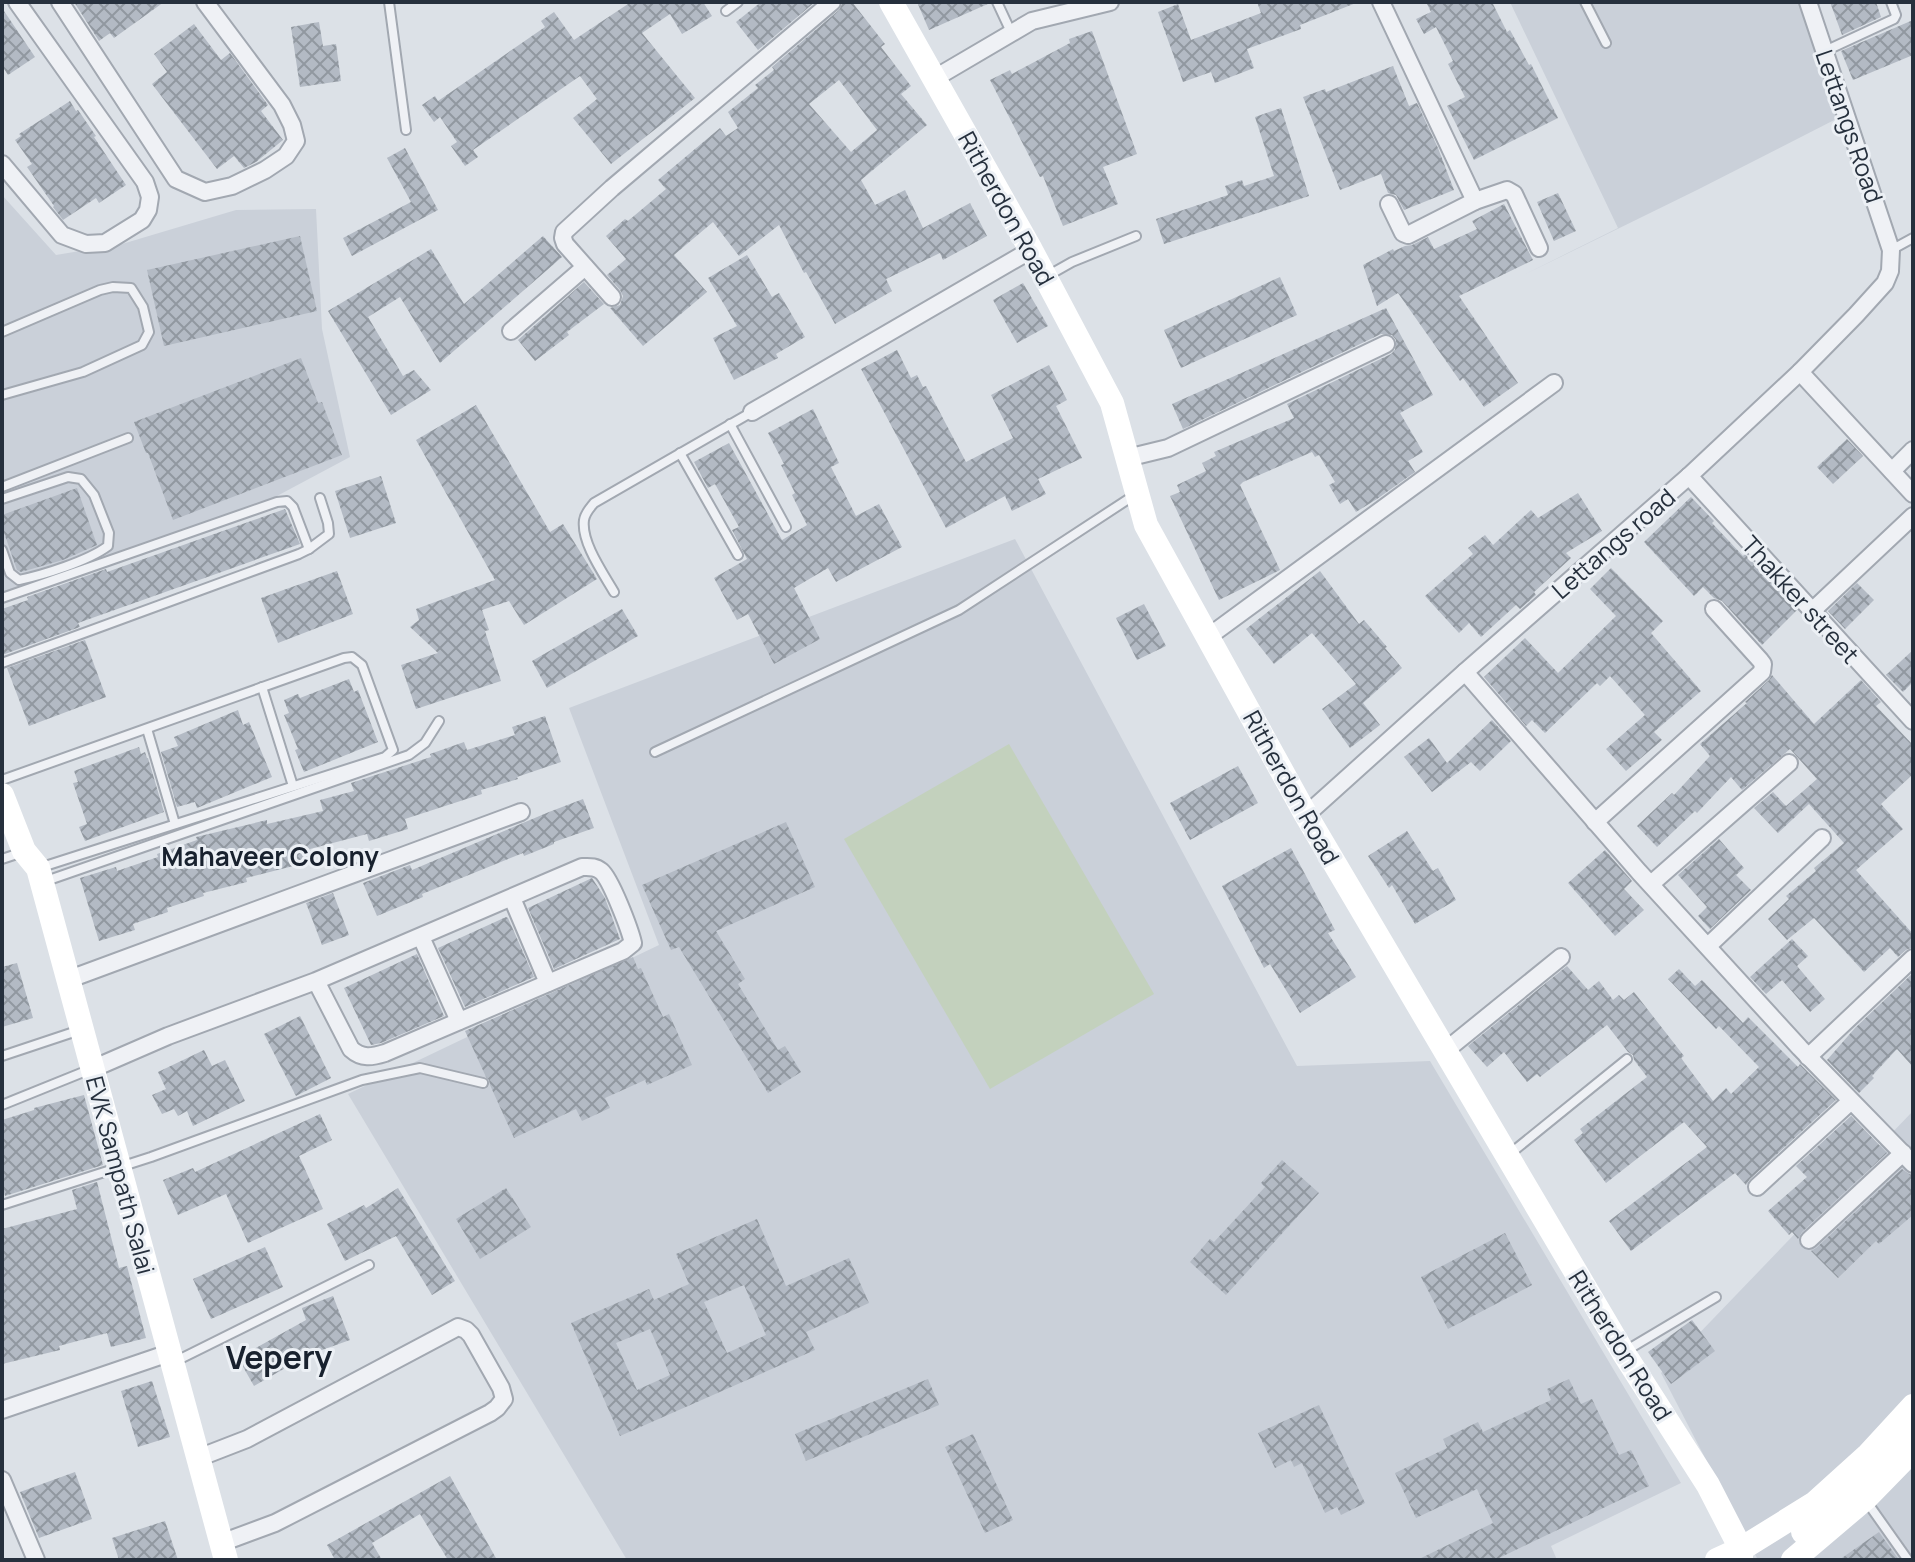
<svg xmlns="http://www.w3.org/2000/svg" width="1915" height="1562" font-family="Manrope,sans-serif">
<defs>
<pattern id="building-cross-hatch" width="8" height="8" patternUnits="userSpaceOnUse" patternTransform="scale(2)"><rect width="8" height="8" fill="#b3bac4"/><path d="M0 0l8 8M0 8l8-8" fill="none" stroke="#9198a0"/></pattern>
</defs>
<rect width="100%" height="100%" fill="#dce1e7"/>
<g fill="#cad0d9">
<path d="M1510,2H1803L1846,114L1697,190L1489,292L1618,228Z"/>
<path d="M2,195L56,255L122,244L236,210L316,209L322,329L350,457L243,514L2,598Z"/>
<path d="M1015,539L1297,1066L1430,1061L1681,1483L1551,1546L1557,1560H627L348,1094L659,945L569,708Z"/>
<path d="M1913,1111V1560H1758L1661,1373Z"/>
</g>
<path fill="#c3d1bd" d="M1009,744L1154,994L990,1089L844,839Z"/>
<g fill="url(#building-cross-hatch)" fill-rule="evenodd">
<path d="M74,2H164L114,38L110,33L99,41Z"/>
<path d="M631,2H703L712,16L682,34L670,14L642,33L695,98L611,164L573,118L597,99L580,76L473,150L478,157L465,166L451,146L457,142L440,117L434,122L422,105L435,96L438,101L545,27L541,21L554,12L574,40Z"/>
<path d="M761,2H815L758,50L736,22Z"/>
<path d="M843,2H852L885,44L881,47L911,86L901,94L927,125L861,180L875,205L905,190L923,228L970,203L987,236L943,260L940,253L886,279L892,291L835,324L806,272L804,273L779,225L739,256L713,222L674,255L707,292L643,346L610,308L620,305L623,296L620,290L607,275L626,259L606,236L625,219L628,221L666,189L658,180L720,128L726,136L738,128L728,112L758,88L755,85L774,70L772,67L839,10ZM839,80L877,130L851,152L809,104Z"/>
<path d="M917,2H990V3L929,30Z"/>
<path d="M1257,2L1356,3L1300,25L1301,29L1247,49L1254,68L1215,83L1211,72L1183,82L1158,12L1178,4L1191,40L1261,13Z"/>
<path d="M1426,2H1492L1507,32L1510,30L1529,65L1531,64L1558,118L1474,160L1447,106L1465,97L1448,64L1453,61L1436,27L1424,34L1416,19L1431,12Z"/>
<path d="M1830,2H1876L1881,17L1842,35Z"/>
<path d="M2,8L35,57L8,75L2,66Z"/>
<path d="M1913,20V55L1853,80L1841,51Z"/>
<path d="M319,22L323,46L336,44L341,81L300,87L291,27Z"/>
<path d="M194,24L221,60L230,53L268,105L261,111L283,140L256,162L244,168L234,156L217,169L152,84L167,72L154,54Z"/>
<path d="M1092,31L1137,154L1103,167L1118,204L1063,226L1043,176L1040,177L990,80L1010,70L1012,74L1070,43L1069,39Z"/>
<path d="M1393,66L1409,106L1417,103L1438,148L1454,190L1404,210L1396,195L1388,193L1381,174L1340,190L1303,97L1325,89L1326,92Z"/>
<path d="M70,101L76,111L78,110L96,136L94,137L126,185L99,203L96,198L63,220L53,207L54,206L27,167L32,164L15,140L21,136L19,134Z"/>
<path d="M1281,108L1309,196L1164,244L1156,219L1228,195L1225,186L1242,180L1244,186L1274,176L1255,117Z"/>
<path d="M405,148L438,210L352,256L343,238L411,202L387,158Z"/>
<path d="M1558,193L1576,231L1554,241L1537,202Z"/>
<path d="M1504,204L1533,260L1459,296L1518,383L1484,407L1463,378L1460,381L1398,293L1377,306L1363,265L1393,249L1394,251L1405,246L1412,245L1428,237L1434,249L1477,229L1472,221Z"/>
<path d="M300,236L317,311L164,346L147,270Z"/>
<path d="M543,236L562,257L440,363L400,297L368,317L403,376L414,370L431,390L391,415L328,311L431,249L464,304Z"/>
<path d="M747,255L772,297L779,293L805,337L776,354L778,358L734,380L713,338L737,326L708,278Z"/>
<path d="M1280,277L1297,315L1181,368L1164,330Z"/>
<path d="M584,282L604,304L567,332L569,335L535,361L518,340Z"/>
<path d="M1023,283L1048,326L1017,343L993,300Z"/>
<path d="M1386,308L1433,395L1400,413L1423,452L1408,461L1415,472L1377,499L1356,512L1348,499L1340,504L1329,485L1335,482L1319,455L1315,457L1312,452L1243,482L1240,485L1280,570L1219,600L1170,496L1180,492L1177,485L1206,471L1202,463L1216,456L1214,452L1294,418L1287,404L1391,354L1395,350L1396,340L1392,335L1381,334L1183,429L1172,404Z"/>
<path d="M897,350L911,378L917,375L923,387L926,386L966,462L1013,438L991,395L1049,365L1067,400L1056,406L1082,458L1038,479L1046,494L1012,511L1005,496L946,528L861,369Z"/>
<path d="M301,358L318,403L322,402L342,455L173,520L148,453H146L134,422Z"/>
<path d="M476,405L550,532L563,524L597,579L524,625L509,601L482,610L489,630L485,631L501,681L416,709L401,665L438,653L410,627L419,620L416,609L495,580L416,440Z"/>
<path d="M813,409L839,463L831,467L856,516L879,504L902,547L836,582L828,568L794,588L820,639L774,664L748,614L737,620L714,578L747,559L732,530L739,527L715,484L708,488L694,462L729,443L782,540L807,525L792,495L795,493L781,465L784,464L768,433Z"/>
<path d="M1847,439L1863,456L1833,484L1817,467Z"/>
<path d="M381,476L396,523L350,538L335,491Z"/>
<path d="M77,488L97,545L63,560L21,572L17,570L2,527V515Z"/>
<path d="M1578,493L1602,531L1566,553L1571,558L1534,592L1536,595L1520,609L1516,605L1481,637L1469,623L1459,633L1425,596L1473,554L1468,548L1485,535L1493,545L1531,510L1538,518Z"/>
<path d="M1691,497L1714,521L1712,523L1743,556L1745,554L1797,610L1762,645L1722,601L1714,598L1703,587L1694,596L1644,542Z"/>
<path d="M285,509L300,544L78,623L80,627L2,655V609L28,600L27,597L106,569L107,572Z"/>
<path d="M1611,568L1663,621L1651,633L1701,691L1654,732L1662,740L1626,771L1606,749L1645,715L1610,676L1600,686L1597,683L1545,733L1532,720L1526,726L1484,677L1525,638L1558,673L1616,616L1590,589Z"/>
<path d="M337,571L353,614L278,643L261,598Z"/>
<path d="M1320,571L1359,624L1364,620L1387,647L1385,648L1402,668L1363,703L1380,725L1350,748L1322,709L1356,684L1312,633L1274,664L1246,629Z"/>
<path d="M1857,583L1874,600L1845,629L1828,611Z"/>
<path d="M1144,604L1166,646L1137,660L1116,618Z"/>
<path d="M622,609L638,636L547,688L532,661Z"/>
<path d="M85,640L106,697L29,726L7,668Z"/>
<path d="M1913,650V682L1903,692L1886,675Z"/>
<path d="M1772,675L1814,724L1861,680L1881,702L1876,706L1913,745V774L1881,804L1903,829L1856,870L1913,934V947L1906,950L1898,957L1890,948L1864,972L1814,918L1787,940L1768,919L1789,899L1786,896L1816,871L1814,868L1844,843L1809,804L1778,833L1754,808L1773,792L1786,806L1817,779L1790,749L1742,790L1731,777L1697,813L1695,811L1657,847L1637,826L1672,793L1674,795L1710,756L1700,744L1747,703L1745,702L1769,680Z"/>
<path d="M349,679L354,692L358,690L378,742L304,772L295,750L298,749L284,715L289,713L284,700L298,694L300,698Z"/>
<path d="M238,710L243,725L249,722L272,777L197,808L195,802L177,807L161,752L178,746L174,737Z"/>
<path d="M545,716L561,762L517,777L518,779L481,790L482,794L405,819L408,829L369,841L367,834L310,849L313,861L246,878L247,882L203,893L204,896L167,908L168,912L133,924L135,930L99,941L80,878L116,867L117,871L158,857L157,854L197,840L196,837L267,820V824L323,811L320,800L354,791L351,783L431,757L430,754L464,742L467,750L515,735L512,727Z"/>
<path d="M1492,720L1511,741L1480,771L1471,762L1432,792L1404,757L1429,738L1447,763Z"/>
<path d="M139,747L141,754L145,752L147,758H148L164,812L85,841L79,827L87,824L73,783L78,782L74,771Z"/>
<path d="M1238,766L1258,803L1190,840L1170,803Z"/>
<path d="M583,799L594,828L554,842V844L524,856L523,853L422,894L423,897L377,916L363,883L410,865L412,870L549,812Z"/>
<path d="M786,822L815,887L716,931L745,979L738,984L778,1050L785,1046L801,1072L768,1093L679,947L671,950L642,885Z"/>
<path d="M1407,831L1433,871L1438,868L1456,900L1415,924L1392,885L1389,888L1368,856Z"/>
<path d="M1719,839L1744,868L1736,875L1751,890L1710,929L1698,916L1707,907L1678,875Z"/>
<path d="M1291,848L1335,930L1328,933L1356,977L1300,1013L1270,964L1264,968L1222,886Z"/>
<path d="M1605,850L1632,881L1624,889L1644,910L1615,936L1568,883Z"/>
<path d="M592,878L605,898L620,939L554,969L528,908Z"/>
<path d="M333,893L349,935L322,945L306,903Z"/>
<path d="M506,917L508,918L534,977L465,1007L438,948Z"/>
<path d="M1792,939L1808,956L1797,966L1825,999L1810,1012L1782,980L1766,994L1750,977Z"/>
<path d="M417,954L444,1016L381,1043L371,1045L344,988Z"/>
<path d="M633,957L638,969L641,968L663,1017L669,1014L692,1065L647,1085L645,1080L605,1098L610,1108L582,1121L576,1109L514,1138L490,1085L489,1080L486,1077L465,1031Z"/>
<path d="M17,963L33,1018L2,1027V967Z"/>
<path d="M1567,966L1588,990L1599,981L1613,1000L1619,995L1624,1000L1634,992L1684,1056L1681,1058L1713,1101L1726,1088L1731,1094L1759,1067L1719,1026L1716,1029L1668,979L1679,969L1695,986L1702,980L1743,1023L1748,1017L1798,1067L1800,1064L1836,1100L1750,1179L1746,1185L1735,1173L1631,1251L1609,1221L1707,1147L1684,1122L1606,1183L1574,1140L1583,1133L1580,1129L1647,1077L1634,1060L1633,1055L1628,1052L1607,1025L1540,1077L1537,1074L1527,1082L1504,1052L1487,1067L1468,1046Z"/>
<path d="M1913,973V1067L1897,1049L1872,1076L1874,1078L1859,1093L1827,1060L1855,1028Z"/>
<path d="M300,1016L331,1078L296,1096L264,1034Z"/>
<path d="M204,1050L212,1066L225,1060L245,1101L193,1126L187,1111L178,1116L174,1109L162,1114L152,1095L166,1089L158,1072Z"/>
<path d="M84,1095L103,1165L5,1196L2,1185V1120L34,1110V1108Z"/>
<path d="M320,1114L332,1140L299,1156L323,1209L248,1243L226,1194L178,1215L163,1180L193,1168L195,1172Z"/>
<path d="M1851,1116L1887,1153L1802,1232L1798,1239L1792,1232L1789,1235L1768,1211L1807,1177L1796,1166Z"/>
<path d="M1282,1160L1319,1193L1226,1295L1190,1262L1210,1239L1214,1242L1265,1187L1261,1183Z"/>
<path d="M1902,1169L1909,1174L1913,1175V1215L1879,1244L1876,1241L1838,1278L1811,1251L1816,1248Z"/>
<path d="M97,1182L119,1268L127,1266L146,1338L111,1347L107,1333L59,1346L60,1350L2,1364V1229L77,1209L72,1190Z"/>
<path d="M398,1188L455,1281L432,1295L396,1236L345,1261L327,1224L364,1205L366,1208Z"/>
<path d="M506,1188L531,1227L480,1259L456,1219Z"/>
<path d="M757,1219L786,1286L849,1258L869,1303L806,1332L815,1350L620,1436L571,1323L649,1289L654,1300L689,1284L676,1254ZM744,1285L766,1335L727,1353L704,1302ZM650,1329L670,1375L637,1390L616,1343Z"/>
<path d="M1505,1233L1532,1285L1448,1329L1421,1277Z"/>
<path d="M265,1247L283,1287L211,1319L193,1279Z"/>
<path d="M333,1296L350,1340L308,1355L254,1386L238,1358L306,1320L302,1308Z"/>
<path d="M1692,1320L1715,1351L1671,1384L1648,1352Z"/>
<path d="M928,1379L939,1405L806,1461L795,1434Z"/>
<path d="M1569,1379L1581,1404L1592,1399L1619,1455L1631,1450L1649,1486L1495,1560H1417L1493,1523L1477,1489L1416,1518L1395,1473L1447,1448L1443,1439L1478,1422L1483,1432L1551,1400L1547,1389Z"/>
<path d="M152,1381L170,1437L138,1447L121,1391Z"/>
<path d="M1319,1405L1365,1503L1341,1515L1337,1507L1325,1513L1302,1463L1294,1467L1291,1460L1275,1468L1258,1433Z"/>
<path d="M973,1434L1013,1520L985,1533L945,1447Z"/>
<path d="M75,1472L92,1519L39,1538L20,1492Z"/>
<path d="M450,1476L497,1560H448L420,1514L372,1543L382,1560H335L327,1545Z"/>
<path d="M165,1521L178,1560H119L112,1538Z"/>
<path d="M1879,1532L1899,1560H1839Z"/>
</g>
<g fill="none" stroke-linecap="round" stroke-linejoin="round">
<g stroke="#a2a8b1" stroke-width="12">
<g id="lane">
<path d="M389,2L406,130"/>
<path d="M997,2L1011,32"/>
<path d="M1585,2L1606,43"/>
<path d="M726,11L738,2"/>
<path d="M1825,51L1894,19L1896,15L1891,2"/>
<path d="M1891,250L1913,238"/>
<path d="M1049,275L1072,262L1136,236"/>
<path d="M2,332L100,290L113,287L131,288L143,307L149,332L142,345L83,372L2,395"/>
<path d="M730,424L786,527"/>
<path d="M680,453L738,555"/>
<path d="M2,487L128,438"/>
<path d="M2,499L68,477L81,479L94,495L109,533L108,546C88,561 43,575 19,580L10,573L2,550"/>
<path d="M309,549L329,534L328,523L320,498"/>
<path d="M614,592C603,573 581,542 584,520C585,513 590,508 594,503L752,412"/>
<path d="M2,598L277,502L287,501L293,507L309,549L299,554L2,663"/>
<path d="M262,687L293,786"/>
<path d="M147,729L175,824"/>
<path d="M655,752L959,610L1133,496"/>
<path d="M2,780L344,658L352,657L362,665L393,750L385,757L42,867"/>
<path d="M2,859L20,853"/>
<path d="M46,881L409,755L425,743L439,721"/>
<path d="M2,1056L80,1030"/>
<path d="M2,1105L91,1069"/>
<path d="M1511,1153L1627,1059"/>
<path d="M2,1205L151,1157L362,1080L420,1068L483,1083"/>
<path d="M1627,1350L1716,1297"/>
<path d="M176,1361L369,1265"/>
<path d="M1867,1502L1908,1560"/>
</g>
</g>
<g stroke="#a2a8b1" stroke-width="20">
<g id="street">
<path d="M60,2L176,179L205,192L232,186L265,170L286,156L296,141L292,125L282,105L205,2"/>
<path d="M1381,2L1475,201"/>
<path d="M935,78L1032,21L1110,2"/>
<path d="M2,164L62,235L86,244L105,243L142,220L148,210L150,197L145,182L17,2"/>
<path d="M1389,204L1403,233L1408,235L1475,201L1507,190L1514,194L1539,248"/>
<path d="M612,297L565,244L563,238L564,232L612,188L832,2"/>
<path d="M511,331L585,267"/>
<path d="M1800,372L1913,494"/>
<path d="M752,412L1031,250"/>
<path d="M1127,458L1168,448L1386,344"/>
<path d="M1892,471L1913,450"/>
<path d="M1689,476L1913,721"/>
<path d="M1812,611L1913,516"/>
<path d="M1208,637L1554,383"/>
<path d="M1465,672L1639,872L1800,1048L1913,1164"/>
<path d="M1306,815L1465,672L1689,476L1800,372L1856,315L1885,283L1890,271L1891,250L1808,2"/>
<path d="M1595,822L1762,672L1763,664L1760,660L1714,609"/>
<path d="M1651,884L1789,763"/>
<path d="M512,898L548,983"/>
<path d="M421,937L459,1021"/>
<path d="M1708,946L1822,838"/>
<path d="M67,980L521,812"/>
<path d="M1445,1051L1561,957"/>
<path d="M1808,1057L1913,958"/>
<path d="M92,1069L168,1036L316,981L351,1049C362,1059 372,1057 385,1053L623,951L633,943C630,930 611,879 601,871C595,866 589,867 582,867L316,981"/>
<path d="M1757,1187L1851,1101"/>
<path d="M1809,1240L1903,1153"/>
<path d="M2,1410L169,1353"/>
<path d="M198,1458L247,1439L458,1327L466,1330L471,1335L501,1388L504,1399L497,1408L490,1413L275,1523L221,1543"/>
<path d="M2,1480L36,1560"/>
</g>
</g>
<use href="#lane" stroke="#eff1f5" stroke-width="8"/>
<use href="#street" stroke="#eff1f5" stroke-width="16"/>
<g stroke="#fff" stroke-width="24">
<path d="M891,2L1031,250L1112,403L1146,525L1306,815L1623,1352L1708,1485L1741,1549V1560"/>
<path d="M2,795L24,851L38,868L226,1560"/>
<path d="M1717,1560L1741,1549L1815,1503L1867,1456L1913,1406"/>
<path d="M1793,1560L1866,1498L1913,1450"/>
</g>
<path stroke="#fff" stroke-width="24" d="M1803,1532L1864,1480L1913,1430"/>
</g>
<g text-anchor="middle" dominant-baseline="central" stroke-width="6" stroke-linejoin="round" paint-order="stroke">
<g font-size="24" fill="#26303d" stroke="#ecf0f5">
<text transform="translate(1850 126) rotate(71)">Lettangs Road</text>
<text transform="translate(1007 208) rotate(61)">Ritherdon Road</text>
<text transform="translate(1613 543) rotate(-41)">Lettangs road</text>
<text transform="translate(1801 599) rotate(48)">Thakker street</text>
<text transform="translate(1292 787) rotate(61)">Ritherdon Road</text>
<text transform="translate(121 1175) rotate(75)">EVK Sampath Salai</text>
<text transform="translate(1621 1345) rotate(58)">Ritherdon Road</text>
</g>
<g font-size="26" font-weight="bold" fill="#18212e" stroke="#ecf0f5">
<text x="270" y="856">Mahaveer Colony</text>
</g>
<g font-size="32" font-weight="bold" fill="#18212e" stroke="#ecf0f5">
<text x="279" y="1357">Vepery</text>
</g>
</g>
<rect width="1915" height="1562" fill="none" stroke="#26303d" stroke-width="8"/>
</svg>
